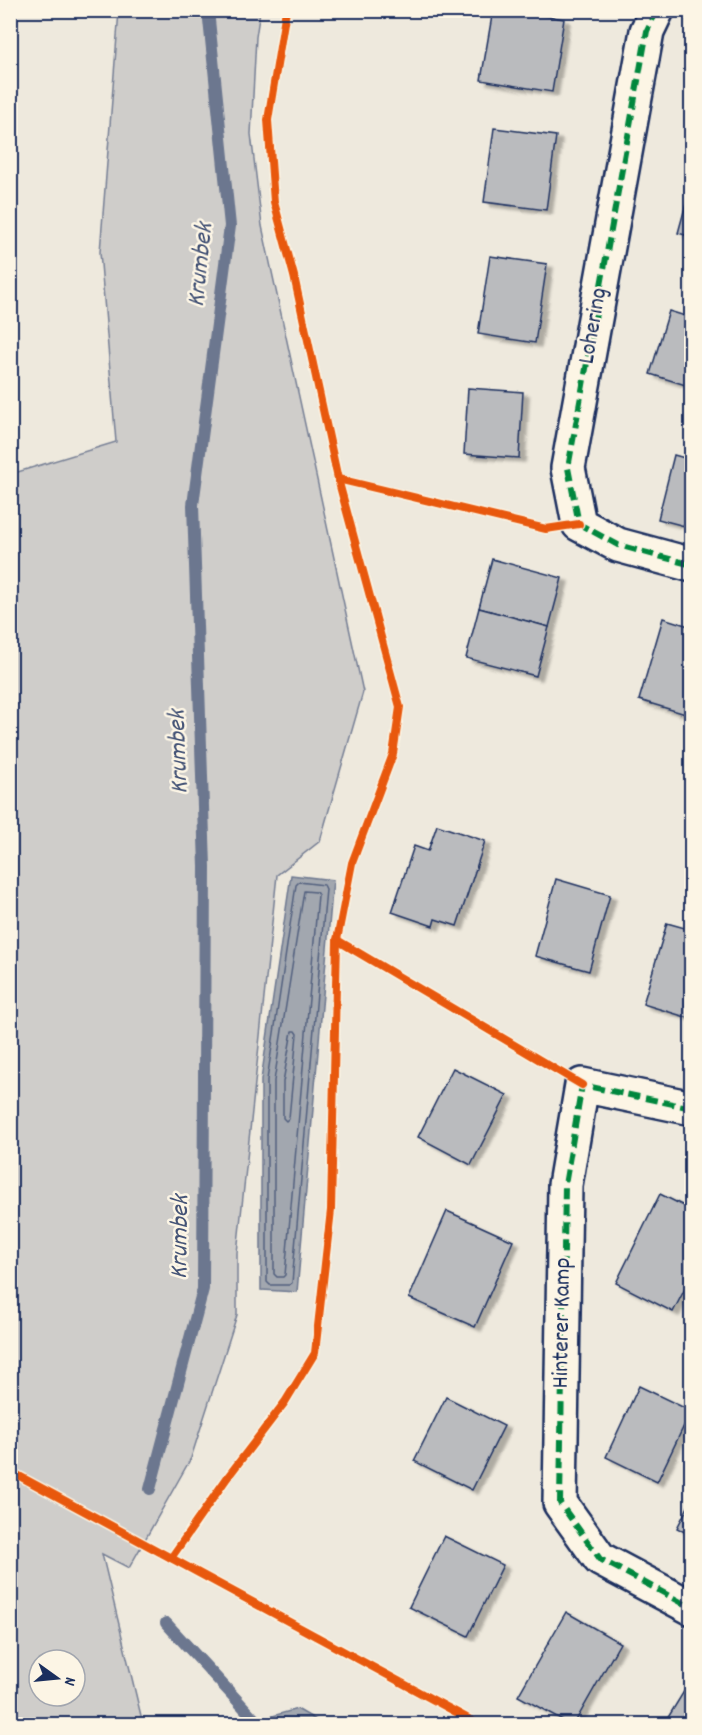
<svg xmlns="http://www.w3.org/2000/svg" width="702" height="1735" font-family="Dekko,sans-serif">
<defs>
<filter id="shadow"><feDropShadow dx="6" dy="4" stdDeviation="1.5" flood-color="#0004"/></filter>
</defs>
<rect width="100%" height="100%" fill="#eee9dd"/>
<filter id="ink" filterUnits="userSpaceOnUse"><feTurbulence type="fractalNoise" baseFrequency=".0167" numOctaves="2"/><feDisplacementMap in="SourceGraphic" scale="12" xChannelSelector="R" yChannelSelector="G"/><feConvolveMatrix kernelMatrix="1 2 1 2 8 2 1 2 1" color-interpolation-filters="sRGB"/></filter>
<g filter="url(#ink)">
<path fill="#cfcdca" stroke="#757e94" stroke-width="1.5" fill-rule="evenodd" d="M119,11H260L256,37L251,134L262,226L363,692L320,841L277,875L237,1253V1315L191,1458L129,1568L102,1554L143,1724H11V474L116,442L100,252ZM39,1660H75V1696H39Z"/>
<g fill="#a2a7af" stroke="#6c778f" stroke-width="1.5">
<path d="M291,875L333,880L297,1292L261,1290V1080Z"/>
<path d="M297,1709L323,1724H256L255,1721Z"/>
</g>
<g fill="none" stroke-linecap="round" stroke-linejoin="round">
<g stroke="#515f7e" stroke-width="1.5">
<path d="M299,882L324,885L326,889L292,1283L289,1285H270L267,1282V1080L296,885Z"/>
<path d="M304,891L316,892L318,895L285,1275L283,1277H277L274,1274V1081Z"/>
<path d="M292,1031H295L297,1034L289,1118L286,1121L283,1118V1082Z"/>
</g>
<g stroke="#6c778f" stroke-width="12">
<path d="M150,1489L203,1289L205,867L193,505L230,226L208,10"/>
<path d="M166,1623L259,1724"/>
</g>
</g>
<g fill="#babbbe" stroke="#1b2f5e" stroke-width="1.5" filter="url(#shadow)">
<path d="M493,10H514L564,19L552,92L481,80Z"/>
<path d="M494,128L556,136L546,210L484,202Z"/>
<path d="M692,182V237L678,233Z"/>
<path d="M490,256L547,264L535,343L478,334Z"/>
<path d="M669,311L692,318V387L650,374Z"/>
<path d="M468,388L523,392L519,458L464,454Z"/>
<path d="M674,455L692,460V528L658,519Z"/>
<path d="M492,559L562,578L549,627L479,608Z"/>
<path d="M479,608L549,627L536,676L466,658Z"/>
<path d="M663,618L692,627V716L639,700Z"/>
<path d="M437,825L485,841L457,926L435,919L433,926L392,912L414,846L428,851Z"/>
<path d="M556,879L610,895L589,971L535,956Z"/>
<path d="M667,923L692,930V1019L643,1004Z"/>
<path d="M453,1068L507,1095L471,1165L418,1137Z"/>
<path d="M660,1194L692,1210V1275L673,1312L616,1283Z"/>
<path d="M447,1211L513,1241L475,1327L409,1298Z"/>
<path d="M639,1386L691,1411L657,1482L606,1457Z"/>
<path d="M446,1397L504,1426L472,1490L414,1461Z"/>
<path d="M692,1499V1536L677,1528Z"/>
<path d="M444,1536L503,1565L468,1636L409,1607Z"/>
<path d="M566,1612L620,1643L574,1724H570L518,1696Z"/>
<path d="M686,1688L692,1692V1724H664Z"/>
</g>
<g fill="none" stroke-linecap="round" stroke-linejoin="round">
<g stroke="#1b2f5e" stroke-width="38">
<g id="street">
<path d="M657,10L647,31L568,468L579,524L618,545L692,565"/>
<path d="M692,1108L582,1085L565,1185L560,1503L600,1559L692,1608"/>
</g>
</g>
<use href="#street" stroke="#fcf5e5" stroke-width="33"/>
<g stroke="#00873e" stroke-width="6" stroke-dasharray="12 6" stroke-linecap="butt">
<path d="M657,10L647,31L568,468L579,524L618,545L692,565"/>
<path d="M692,1108L582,1085L565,1185L560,1503L600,1559L692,1608"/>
</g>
<g stroke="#fcf5e5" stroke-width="11">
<g id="cycleway">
<path d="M286,10L268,120L274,202L294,276L338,479L400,707L393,754L352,863L337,940L582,1085"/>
<path d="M338,479L546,529L579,524"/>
<path d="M10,1471L478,1724"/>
<path d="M171,1558L227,1478L285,1402L315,1353L331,1210L337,940"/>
</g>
</g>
<use href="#cycleway" stroke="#e8590c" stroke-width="8"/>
</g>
</g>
<g text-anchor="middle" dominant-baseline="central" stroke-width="5" stroke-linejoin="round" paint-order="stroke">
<g font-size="24" fill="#1b2f5e" stroke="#fcf5e5">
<text transform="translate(594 326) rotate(-80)">Lohering</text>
<text transform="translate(563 1323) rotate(-89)">Hinterer Kamp</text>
</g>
<g font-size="26" font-style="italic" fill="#445376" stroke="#fcf5e5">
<text transform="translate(201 265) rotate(-84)">Krumbek</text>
<text transform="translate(179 752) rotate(-92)">Krumbek</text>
<text transform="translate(181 1237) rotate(-89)">Krumbek</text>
</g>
</g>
<rect width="702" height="1735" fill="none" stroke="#fcf5e5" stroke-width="36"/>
<rect x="18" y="18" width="666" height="1699" fill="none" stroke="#1b2f5e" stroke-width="2" filter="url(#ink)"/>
<g transform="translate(57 1678) rotate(105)"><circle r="28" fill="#fcf5e5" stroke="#a2a6af" stroke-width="1.5"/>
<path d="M0-4.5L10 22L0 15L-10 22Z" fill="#1b2f5e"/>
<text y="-9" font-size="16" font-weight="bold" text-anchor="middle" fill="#1b2f5e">N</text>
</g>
</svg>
